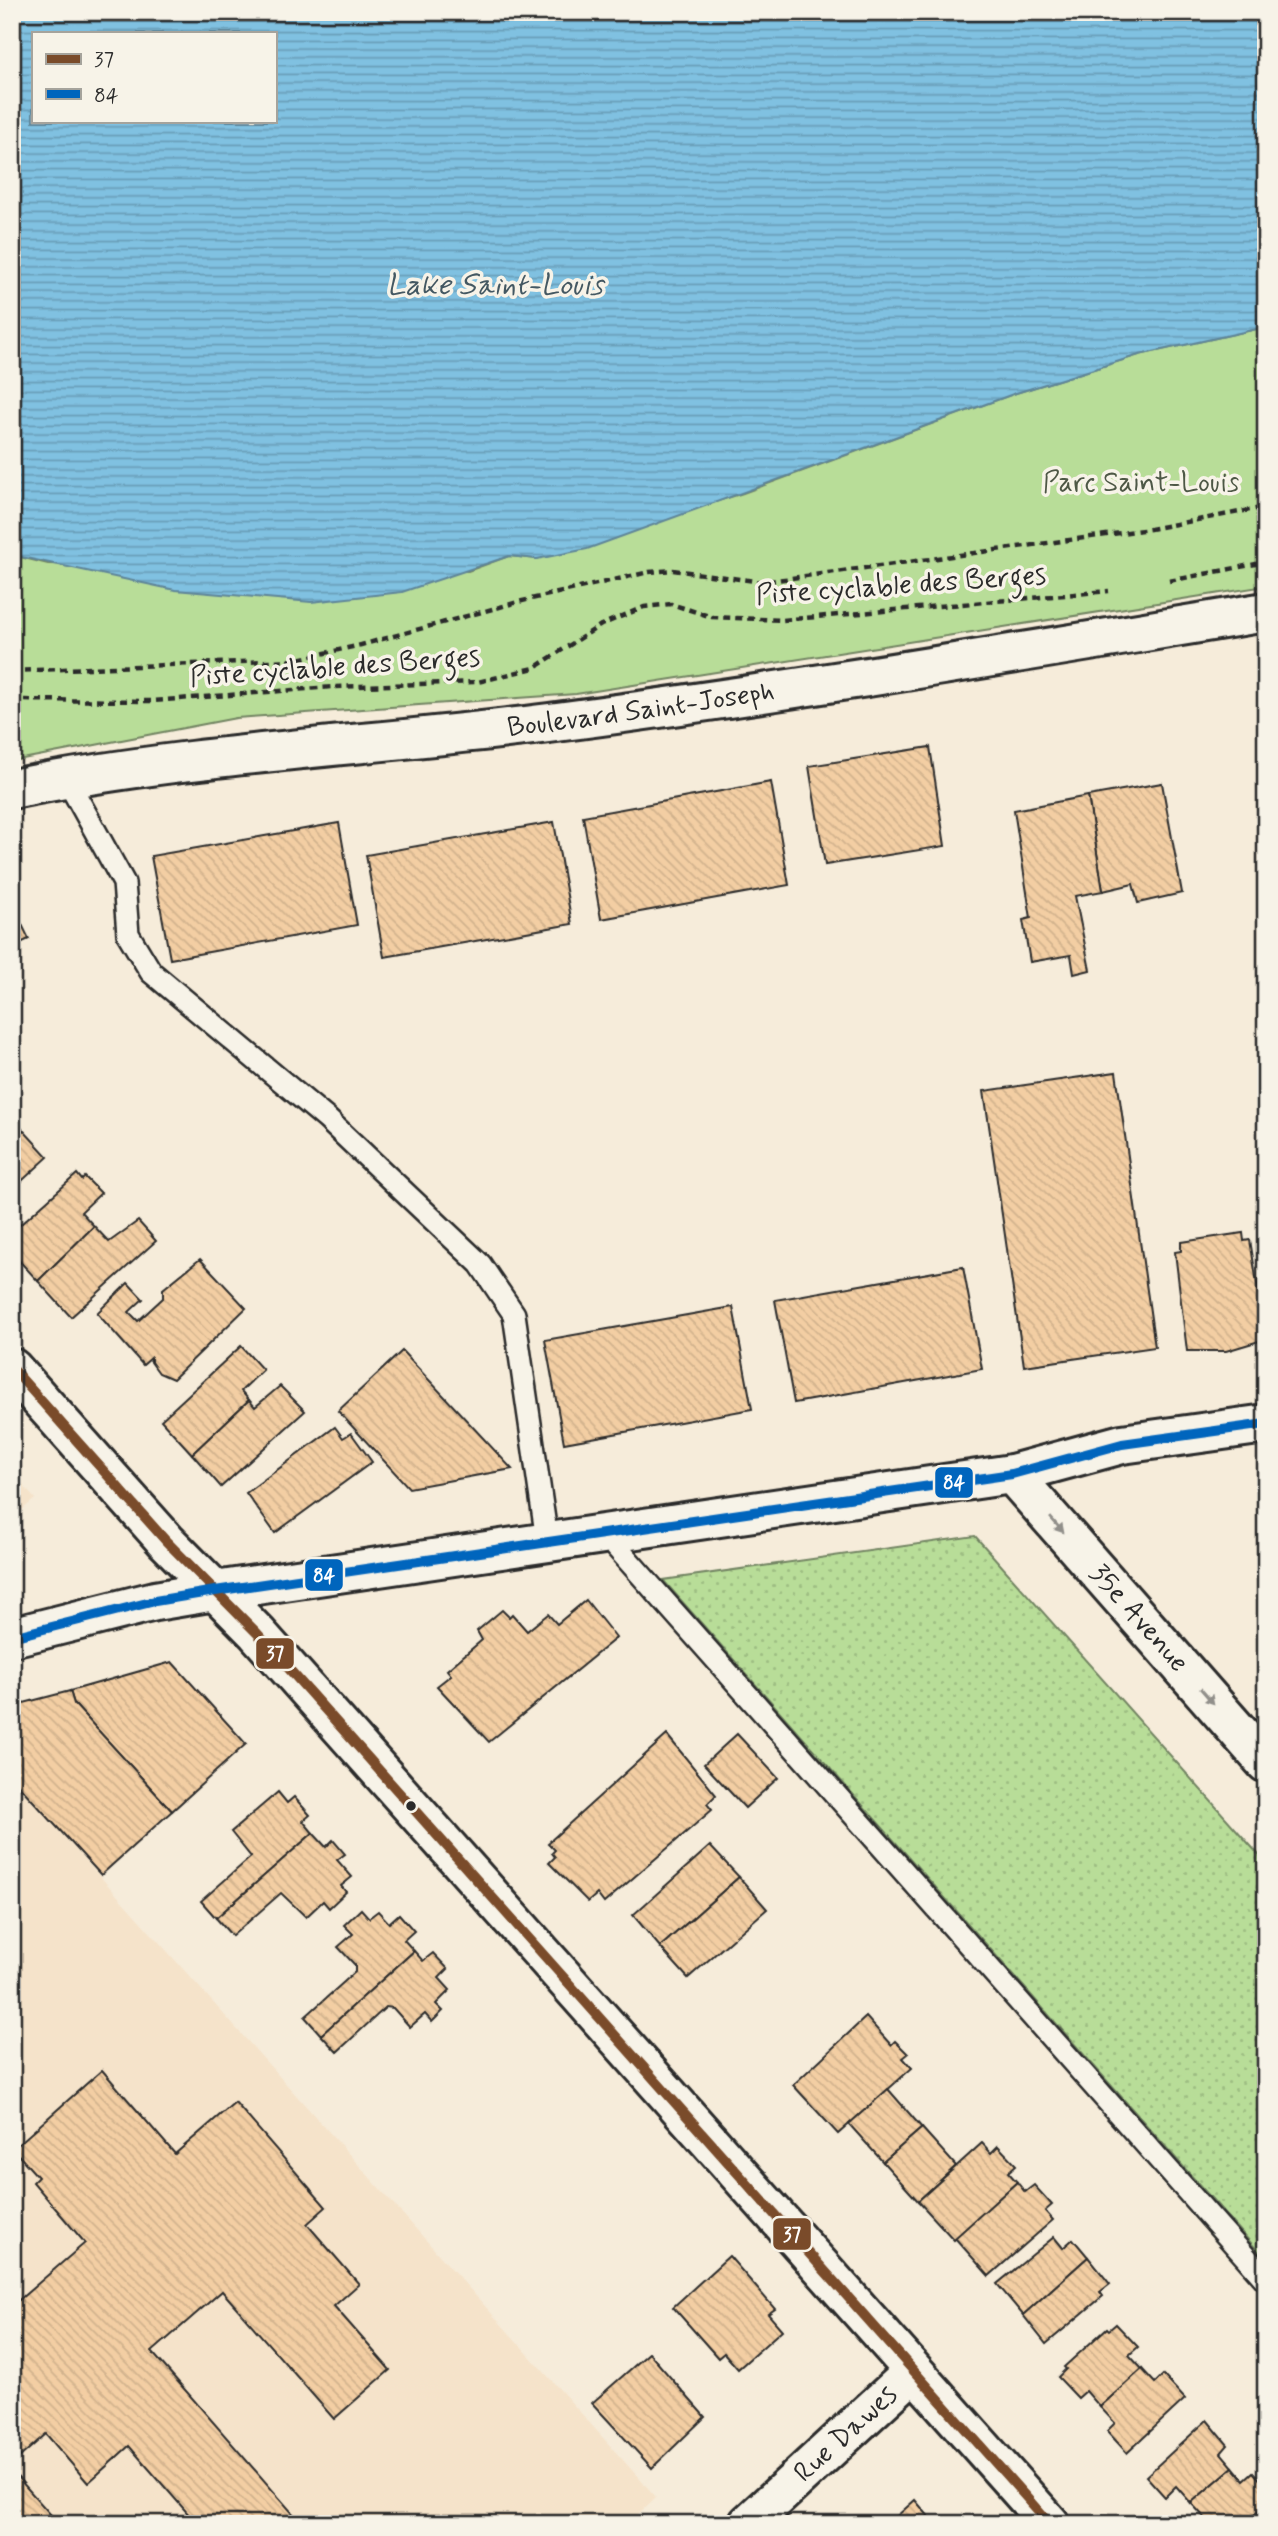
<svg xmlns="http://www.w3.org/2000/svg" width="1278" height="2536" font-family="Mynerve,sans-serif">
<defs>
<pattern id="grass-dots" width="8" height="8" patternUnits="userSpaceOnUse" patternTransform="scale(1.75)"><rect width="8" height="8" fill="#b8dd98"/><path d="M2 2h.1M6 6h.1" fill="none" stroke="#9ebe83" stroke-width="1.8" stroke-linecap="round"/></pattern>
<pattern id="water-rules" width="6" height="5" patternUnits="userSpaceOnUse" patternTransform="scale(1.75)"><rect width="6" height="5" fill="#80c1e1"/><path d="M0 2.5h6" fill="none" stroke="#699db7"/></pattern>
<pattern id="building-back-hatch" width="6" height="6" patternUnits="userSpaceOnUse" patternTransform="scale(1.75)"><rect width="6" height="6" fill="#f3cea3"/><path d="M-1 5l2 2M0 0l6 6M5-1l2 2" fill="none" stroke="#d0b18c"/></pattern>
</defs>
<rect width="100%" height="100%" fill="#f6ecda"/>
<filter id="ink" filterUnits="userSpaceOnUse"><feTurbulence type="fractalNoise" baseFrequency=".0143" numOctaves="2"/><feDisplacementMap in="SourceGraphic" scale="14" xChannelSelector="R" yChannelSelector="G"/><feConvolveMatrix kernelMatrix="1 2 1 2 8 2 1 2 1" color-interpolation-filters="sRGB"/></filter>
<g filter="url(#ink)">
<g fill="#f5e3ca">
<path d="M12,1473L35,1499L12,1518Z"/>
<path d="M12,1778L656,2497L628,2524H12Z"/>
</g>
<path fill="url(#grass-dots)" stroke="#728462" stroke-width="2" d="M975,1536L1266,1863V2260L663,1580Z"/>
<path fill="#b8dd98" stroke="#728462" stroke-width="2" d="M1266,327V586L576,694L236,718L12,761V555L48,564L468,571L509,556L537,559L743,493L1016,393L1139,355Z"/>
<path fill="url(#water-rules)" stroke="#5e8598" stroke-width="2" fill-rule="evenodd" d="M12,12H1266V327L1139,355L1016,393L587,549L537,559L509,556L402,592L311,602L175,590L12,555ZM33,33H275V121H33Z"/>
<g fill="url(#building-back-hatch)" stroke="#2b2b2b" stroke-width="2">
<path d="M930,747L945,846L825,865L809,766Z"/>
<path d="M771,782L789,885L601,919L583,816Z"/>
<path d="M1162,783L1182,893L1138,903L1133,884L1103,891L1088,796Z"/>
<path d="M1088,796L1103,891L1075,896L1090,970L1074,974L1071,955L1030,962L1023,920L1031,918L1014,810Z"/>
<path d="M554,822L572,924L384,957L366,855Z"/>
<path d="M339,823L357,925L170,959L151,856Z"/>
<path d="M12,904L29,939L12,947Z"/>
<path d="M1116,1072L1155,1347L1024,1366L984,1091Z"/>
<path d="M12,1118L48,1157L12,1190Z"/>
<path d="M77,1174L82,1180L85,1177L101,1193L81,1212L94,1226L38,1281L12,1253V1232Z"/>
<path d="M138,1221L156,1241L71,1317L38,1281L94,1226L109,1242Z"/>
<path d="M1243,1233L1244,1241L1250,1240L1266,1339L1226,1351H1187L1175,1252L1181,1251V1242Z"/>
<path d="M200,1259L246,1308L173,1379L159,1373L151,1362V1358L143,1365L97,1313L128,1283L143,1299L129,1312L138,1321L163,1298V1289Z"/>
<path d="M963,1267L982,1369L794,1403L775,1300Z"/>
<path d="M1266,1284V1331L1258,1285Z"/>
<path d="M733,1307L752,1409L564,1443L545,1340Z"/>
<path d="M241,1346L263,1370L241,1391L249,1400L192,1454L161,1420Z"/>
<path d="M402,1351L512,1469L409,1488L338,1411Z"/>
<path d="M280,1386L305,1411L221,1487L192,1454L249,1400L255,1407Z"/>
<path d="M335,1427L343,1438L351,1433L372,1462L275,1533L246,1493Z"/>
<path d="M586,1600L616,1638L489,1742L437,1686L451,1675L447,1670L482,1640L477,1631L502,1610L509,1617L512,1614L527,1631L548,1614L557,1624Z"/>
<path d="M172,1662L246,1744L172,1811L74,1704L70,1691Z"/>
<path d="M70,1691L74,1704L172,1811L101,1875L12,1778V1706Z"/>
<path d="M737,1734L778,1778L745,1808L704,1764Z"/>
<path d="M667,1735L716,1795L707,1804L712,1810L604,1903L597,1894L588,1902L549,1863L555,1857L552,1853L555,1850L548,1843Z"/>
<path d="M278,1792L287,1803L294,1797L310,1815L303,1821L313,1833L216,1918L201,1901L251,1857L231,1832Z"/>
<path d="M313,1833L326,1847L333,1840L345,1854L337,1860L352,1877L341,1886L346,1892L329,1908L323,1901L306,1917L281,1893L232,1936L216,1918Z"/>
<path d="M710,1846L739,1877L660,1947L633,1915Z"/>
<path d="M739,1877L767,1909L688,1978L660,1947Z"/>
<path d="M361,1909L369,1918L378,1911L389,1923L399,1914L414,1931L404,1940L414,1951L321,2035L305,2017L355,1972V1965L338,1947L353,1934L344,1925Z"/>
<path d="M414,1951L423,1961L433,1953L448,1969L439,1978L450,1990L436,2004L443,2011L432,2022L425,2014L410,2027L393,2008L386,2007L337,2052L321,2035Z"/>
<path d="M866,2017L891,2045L895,2041L908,2054L903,2058L912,2068L838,2134L793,2085Z"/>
<path d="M102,2070L175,2154L235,2102L326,2207L307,2224L359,2284L334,2306L390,2370L334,2419L222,2291L152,2352L302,2524H197L129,2446L88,2483L46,2434L12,2464V2306L85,2243L33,2182L38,2177L13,2149Z"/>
<path d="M888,2089L922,2128L883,2162L849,2124Z"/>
<path d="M922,2128L956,2166L918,2201L883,2162Z"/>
<path d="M982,2143L991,2153L998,2146L1016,2165L1008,2172L1017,2182L954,2240L918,2201Z"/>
<path d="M1017,2182L1025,2192L1034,2185L1052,2205L1045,2211L1053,2220L989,2276L955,2238Z"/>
<path d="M1054,2237L1063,2248L1073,2239L1088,2257L1023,2315L997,2284Z"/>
<path d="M729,2256L775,2309L768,2314L782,2330L738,2369L724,2353L718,2358L673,2307Z"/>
<path d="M1088,2257L1110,2284L1100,2292L1103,2296L1046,2344L1023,2315Z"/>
<path d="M1116,2324L1138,2347L1129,2355L1142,2369L1100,2407L1086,2391L1078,2398L1058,2377L1066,2369L1064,2367L1107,2328L1109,2330Z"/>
<path d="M649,2353L705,2417L652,2468L592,2403Z"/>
<path d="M1142,2369L1155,2383L1163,2375L1185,2399L1127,2453L1107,2431L1115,2423L1100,2407Z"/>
<path d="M1207,2420L1228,2445L1221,2453L1233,2467L1191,2503L1176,2486L1165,2497L1146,2476Z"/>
<path d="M1233,2467L1244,2480L1253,2472L1266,2486V2505L1243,2524H1201L1206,2519L1191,2503Z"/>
<path d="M12,2471L59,2524H12Z"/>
<path d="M915,2500L935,2524H888Z"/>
</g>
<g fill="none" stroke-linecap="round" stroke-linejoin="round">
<g stroke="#2b2b2b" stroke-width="26">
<g id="lane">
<path d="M66,778L124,883L128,934L151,972L327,1119L480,1264L514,1314L547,1540"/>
<path d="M603,1532L1266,2280"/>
</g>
</g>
<g stroke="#2b2b2b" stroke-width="44">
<g id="street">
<path id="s1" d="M1012,1474L1266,1763"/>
<path d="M215,1591L1012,1474L1122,1444L1266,1424"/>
<path id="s2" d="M748,2524L912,2373"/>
</g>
</g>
<g stroke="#2b2b2b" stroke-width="44">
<g id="secondary">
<path id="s3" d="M12,789C190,753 370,746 549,723C789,692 1027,651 1266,612"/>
<path d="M12,1368L166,1541L257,1633L1050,2524"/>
<path d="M12,1637L155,1601L215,1591"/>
</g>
</g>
<g stroke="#2b2b2b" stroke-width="4.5" stroke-dasharray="7 5" stroke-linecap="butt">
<path d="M1169,581L1266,562"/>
<path d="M12,671L294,660L361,645L518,602L649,572L673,570L762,582L1150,529L1266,507"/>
<path d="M12,700L153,701L332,687L478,682L534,668L601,625L644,607L671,604L712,617L782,620L1109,591"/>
</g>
<use href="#lane" stroke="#f7f3e8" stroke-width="21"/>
<use href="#street" stroke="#f7f3e8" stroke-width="38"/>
<use href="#secondary" stroke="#f7f3e8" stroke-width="38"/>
<g stroke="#f7f3e8" stroke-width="16">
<path id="bus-1" d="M12,1368L166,1541L257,1633L1050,2524"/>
</g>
<g stroke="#f7f3e8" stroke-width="16">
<path id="bus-2" d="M12,1637L155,1601L215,1591L1012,1474L1122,1444L1266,1424"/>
</g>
<use href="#bus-1" stroke="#7a4b2a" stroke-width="10"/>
<use href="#bus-2" stroke="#0065bd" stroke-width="10"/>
</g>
<defs><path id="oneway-solid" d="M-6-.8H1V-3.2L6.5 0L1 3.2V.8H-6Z" transform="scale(1.75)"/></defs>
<g fill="#918f8a">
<use href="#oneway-solid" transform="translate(1057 1525) rotate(49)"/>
<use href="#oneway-solid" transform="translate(1207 1696) rotate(49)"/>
</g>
</g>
<circle fill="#2b2b2b" stroke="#f7f3e8" stroke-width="2.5" cx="411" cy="1806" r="6"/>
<g text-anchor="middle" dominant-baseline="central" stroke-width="7" stroke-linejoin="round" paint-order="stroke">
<g font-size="28" fill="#4e5846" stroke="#f7f3e8">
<text x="1141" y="483">Parc Saint-Louis</text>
</g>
<g font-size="28" fill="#2b2b2b" stroke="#f7f3e8">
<text transform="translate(901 586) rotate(-4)">Piste cyclable des Berges</text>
<text transform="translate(335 668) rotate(-4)">Piste cyclable des Berges</text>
<text stroke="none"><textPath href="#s3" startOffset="634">Boulevard Saint-Joseph</textPath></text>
<text stroke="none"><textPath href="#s1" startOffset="192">35e Avenue</textPath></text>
<text stroke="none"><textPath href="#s2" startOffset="133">Rue Dawes</textPath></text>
</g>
<g font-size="30" font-style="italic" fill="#445862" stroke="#f7f3e8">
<text x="495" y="285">Lake Saint-Louis</text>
</g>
</g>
<g stroke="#f7f3e8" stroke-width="2.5">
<rect x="934" y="1466" width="40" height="33" rx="7" fill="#0065bd"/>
<rect x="304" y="1558" width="40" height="34" rx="7" fill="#0065bd"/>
<rect x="255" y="1637" width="40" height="33" rx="7" fill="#7a4b2a"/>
<rect x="772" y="2217" width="40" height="34" rx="7" fill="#7a4b2a"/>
</g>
<g font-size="19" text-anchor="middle" font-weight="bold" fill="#fff">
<text x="954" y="1489">84</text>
<text x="324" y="1582">84</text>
<text x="275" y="1660">37</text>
<text x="792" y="2241">37</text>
</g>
<rect width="1278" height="2536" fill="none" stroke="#f7f3e8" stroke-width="42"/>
<rect x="21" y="21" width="1236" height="2494" fill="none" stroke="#2b2b2b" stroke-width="2.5" filter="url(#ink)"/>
<rect x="32" y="32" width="245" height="91" fill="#f7f3e8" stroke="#a5a39c" stroke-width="2"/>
<rect x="46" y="54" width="35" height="10" fill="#7a4b2a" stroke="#a5a39c" stroke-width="2"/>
<text x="94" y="66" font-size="21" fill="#2b2b2b">37</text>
<rect x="46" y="89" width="35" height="10" fill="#0065bd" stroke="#a5a39c" stroke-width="2"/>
<text x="94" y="102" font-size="21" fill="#2b2b2b">84</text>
</svg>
